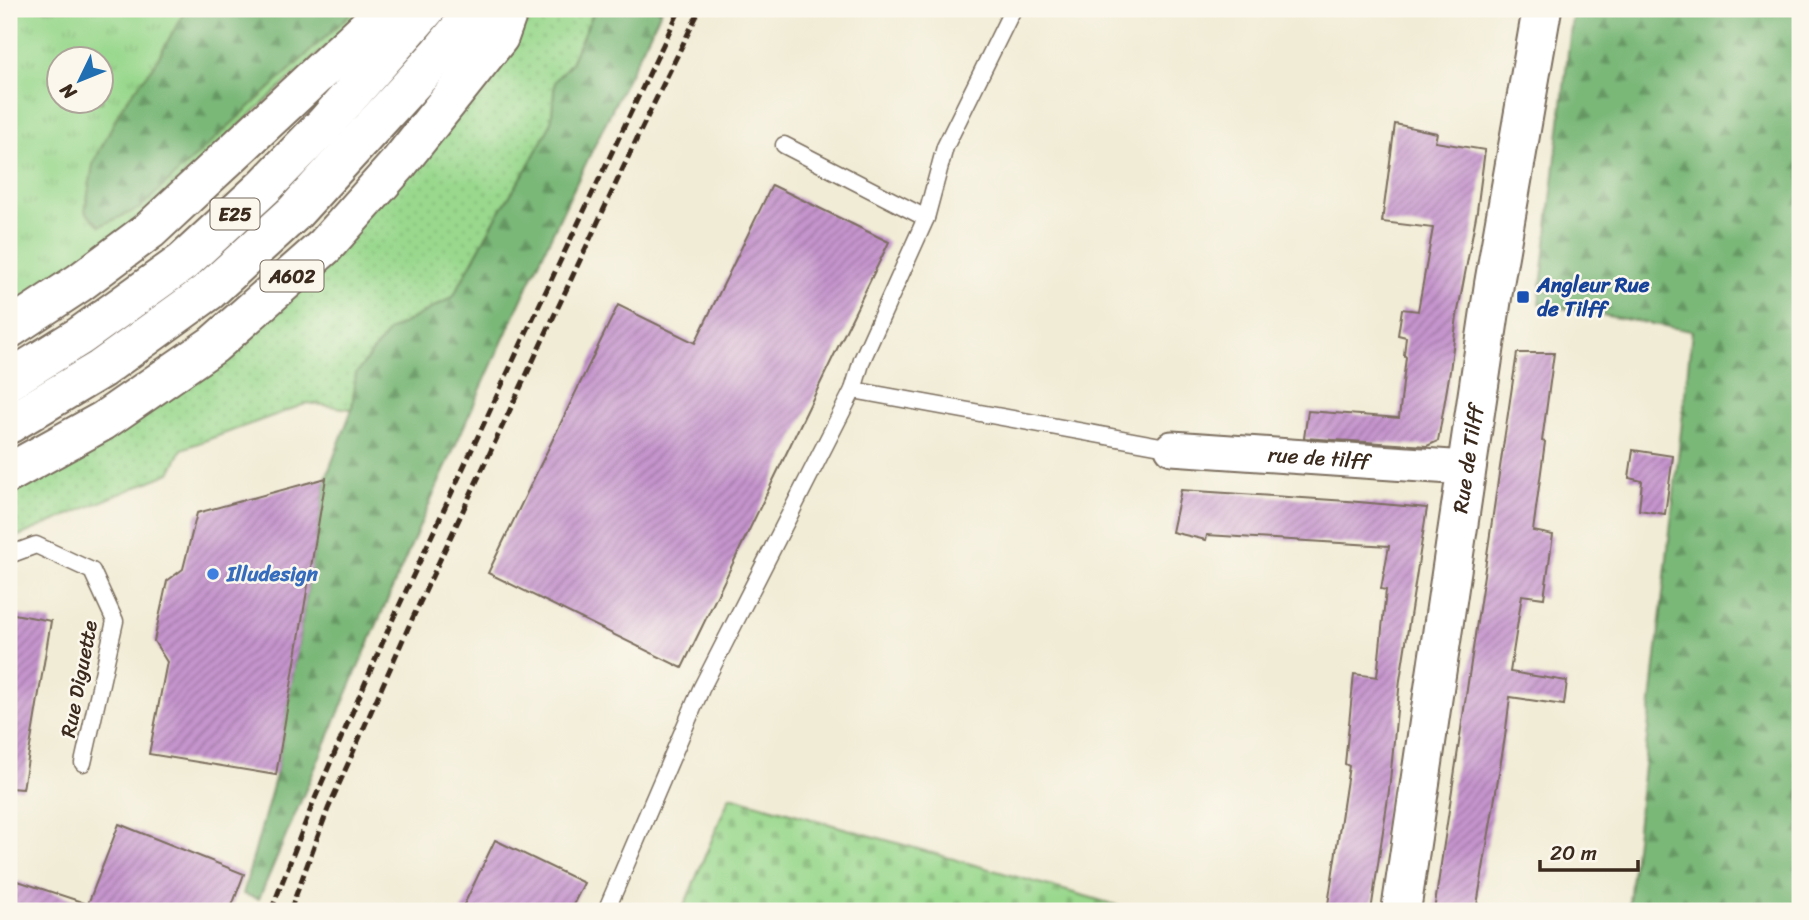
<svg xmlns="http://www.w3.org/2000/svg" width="1809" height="920" font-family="Sriracha,sans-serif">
<defs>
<pattern id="grass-dots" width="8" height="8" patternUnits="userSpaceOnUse" patternTransform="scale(1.75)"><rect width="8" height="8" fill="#99d88d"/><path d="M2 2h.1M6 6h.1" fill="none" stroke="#85ba79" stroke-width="1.8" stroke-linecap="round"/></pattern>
<pattern id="forest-firs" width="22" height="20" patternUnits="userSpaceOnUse" patternTransform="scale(1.75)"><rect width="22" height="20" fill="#7ab878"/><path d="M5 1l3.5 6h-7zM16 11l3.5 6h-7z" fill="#659662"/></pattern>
<pattern id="cemetery-stones" width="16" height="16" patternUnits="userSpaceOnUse" patternTransform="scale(1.75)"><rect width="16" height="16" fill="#99d88d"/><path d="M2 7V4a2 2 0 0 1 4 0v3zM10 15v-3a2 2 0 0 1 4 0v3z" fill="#85ba79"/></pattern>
<pattern id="park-tufts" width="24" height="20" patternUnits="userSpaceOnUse" patternTransform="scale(1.75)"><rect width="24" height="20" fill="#99d88d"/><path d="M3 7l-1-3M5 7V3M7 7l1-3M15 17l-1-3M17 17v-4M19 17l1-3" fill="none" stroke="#85ba79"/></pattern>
<pattern id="building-hatch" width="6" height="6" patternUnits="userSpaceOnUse" patternTransform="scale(1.75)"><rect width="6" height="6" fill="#c594cd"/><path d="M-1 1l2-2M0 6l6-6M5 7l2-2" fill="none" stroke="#a179a6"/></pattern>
</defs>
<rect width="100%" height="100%" fill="#fbf7ec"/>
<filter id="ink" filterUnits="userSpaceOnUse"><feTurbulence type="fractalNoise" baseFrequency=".0143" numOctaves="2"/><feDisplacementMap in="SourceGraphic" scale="14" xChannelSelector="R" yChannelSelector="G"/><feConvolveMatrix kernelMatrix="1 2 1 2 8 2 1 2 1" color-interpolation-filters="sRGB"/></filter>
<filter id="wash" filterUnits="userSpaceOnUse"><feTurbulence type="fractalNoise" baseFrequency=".00686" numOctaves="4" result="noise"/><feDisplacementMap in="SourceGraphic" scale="28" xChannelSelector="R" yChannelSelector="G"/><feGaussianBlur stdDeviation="1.57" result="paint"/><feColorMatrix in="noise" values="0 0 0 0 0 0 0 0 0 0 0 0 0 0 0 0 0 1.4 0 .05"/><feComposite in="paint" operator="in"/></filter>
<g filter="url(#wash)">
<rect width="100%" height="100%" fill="#f1ecd5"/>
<path fill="url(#grass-dots)" stroke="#6a8156" stroke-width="2" d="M523,9H595L571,63L555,81L552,124L523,175L497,216L453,297L389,331L356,374L352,409L308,403L182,449L170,473L9,540V482L242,328Z"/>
<g fill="url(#forest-firs)" stroke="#5a714b" stroke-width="2">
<path d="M186,9H356L139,209L100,226L85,211L93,164L122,106L153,67Z"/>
<path d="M595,9H662C636,61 610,113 585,165C469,406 364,653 259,899L243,894L276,775L326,478L352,409L356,374L389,331L453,297L497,216L523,175L551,124L555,81L571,63Z"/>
<path d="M1573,9H1800V911H1628L1692,331L1539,304Z"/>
</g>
<path fill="url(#cemetery-stones)" stroke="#6a8156" stroke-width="2" d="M730,796L1092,898L1129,909V911H682Z"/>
<path fill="url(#park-tufts)" stroke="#6a8156" stroke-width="2" fill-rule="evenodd" d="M9,9H186L153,67L122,106L93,164L85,211L100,226L139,209L356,9H367L111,242L9,309ZM60,60H102V102H60Z"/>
<g id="blocks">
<g fill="url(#building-hatch)">
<path d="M1395,124L1437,133L1435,142L1485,150L1477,211L1457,316L1450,371L1438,441L1427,446L1304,438L1308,411L1399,418L1406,357L1404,355L1406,337L1398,335L1402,309L1418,311L1433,228L1382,222Z"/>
<path d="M772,185L889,242L682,668L488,573L618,305L695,343Z"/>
<path d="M1517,353H1554L1542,441L1545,442L1533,531L1553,535L1544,598L1522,595L1510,672L1567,681L1564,705L1510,697L1505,737L1476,911H1434Z"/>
<path d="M1633,450L1673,456L1665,514L1639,510L1642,481L1629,478Z"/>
<path d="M326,478L276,775L149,754L167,662L154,641L167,581L183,569L197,513Z"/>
<path d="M1181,490L1347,501L1427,508L1400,680L1389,791L1371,911H1327L1349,766L1345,764L1354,674L1377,677L1386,590L1381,589L1389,546L1207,535L1206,540L1172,532Z"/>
<path d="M9,613L51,621L23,789L9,788Z"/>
<path d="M119,824L244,874L230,911H10L18,881L88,904Z"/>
<path d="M495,840L584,883L570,911H461Z"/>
</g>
</g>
</g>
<g filter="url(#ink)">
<use href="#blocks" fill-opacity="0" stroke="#7b6e5e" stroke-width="2"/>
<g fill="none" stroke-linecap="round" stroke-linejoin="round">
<g stroke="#7b6e5e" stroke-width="19">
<g id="lane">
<path d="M926,218L945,147L1013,9"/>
<path d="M853,390L1172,448"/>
<path d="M9,555L36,545L92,571L115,621L83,763"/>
<path d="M606,911L701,689L853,390L862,360L926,218L784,145"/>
</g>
</g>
<g stroke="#7b6e5e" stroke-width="37">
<g id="street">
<path id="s1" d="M1172,448L1466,468"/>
</g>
</g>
<g stroke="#7b6e5e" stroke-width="42">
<g id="secondary">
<path id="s2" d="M1401,911L1494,284L1542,9"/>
</g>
</g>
<g stroke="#7b6e5e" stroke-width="42">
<g id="highway">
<path d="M9,329L79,283L150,230L387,9"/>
<path d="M9,380L80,336L183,262L264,187L324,125L426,9"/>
<path d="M9,424L101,369L209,291L294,213L439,54L476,9"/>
<path d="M9,473L103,421L213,345L325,246L399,163L499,37L509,9"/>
</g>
</g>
<use href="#lane" stroke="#fff" stroke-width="16"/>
<use href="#street" stroke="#fff" stroke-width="33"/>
<use href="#secondary" stroke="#fff" stroke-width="38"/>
<use href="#highway" stroke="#fff" stroke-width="38"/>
<g stroke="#3b2a1e" stroke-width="5" stroke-dasharray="10 5" stroke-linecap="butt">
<path d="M271,911L313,803L392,621L527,331L680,9"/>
<path d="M290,911L328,809L408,628L640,132L700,9"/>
</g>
</g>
</g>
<rect fill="#1a4fb4" stroke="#fbf7ec" stroke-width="2.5" x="1516" y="290" width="14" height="14" rx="3.5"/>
<circle fill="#3f7fe0" stroke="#fbf7ec" stroke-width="2.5" cx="213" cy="574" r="7"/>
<g text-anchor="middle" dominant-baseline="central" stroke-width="5" stroke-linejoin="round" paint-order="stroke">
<g fill="#fbf7ec" stroke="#75685c" stroke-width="2">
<rect x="210.5" y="198.5" width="49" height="31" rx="5"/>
<rect x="260.5" y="260.5" width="63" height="31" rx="5"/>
</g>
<g font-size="19" font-weight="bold" fill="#3b2a1e">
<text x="235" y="214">E25</text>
<text x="292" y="276">A602</text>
</g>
<g font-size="21" font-weight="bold" fill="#164399" stroke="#fbf7ec" text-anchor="start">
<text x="1537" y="285">Angleur Rue<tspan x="1537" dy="24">de Tilff</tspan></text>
</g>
<g font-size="21" fill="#3b2a1e" stroke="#fbf7ec">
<text stroke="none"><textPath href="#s1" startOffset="147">rue de tilff</textPath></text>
<text stroke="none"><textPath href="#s2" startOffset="457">Rue de Tilff</textPath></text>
<text transform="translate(79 679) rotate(-79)">Rue Diguette</text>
</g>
<g font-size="21" font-weight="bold" fill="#366cbe" stroke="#fbf7ec" text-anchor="start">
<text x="227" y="574">Illudesign</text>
</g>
</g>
<rect width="1809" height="920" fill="none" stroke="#fbf7ec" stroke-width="35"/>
<g transform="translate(80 80) rotate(227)"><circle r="33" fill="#fbf7ec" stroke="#aea59a" stroke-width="2"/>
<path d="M0-5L12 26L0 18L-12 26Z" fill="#1f6fb2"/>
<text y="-10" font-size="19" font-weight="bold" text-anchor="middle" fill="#3b2a1e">N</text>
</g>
<path d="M1540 860v10h98v-10" fill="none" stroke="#3b2a1e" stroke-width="3.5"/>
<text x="1550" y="860" font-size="21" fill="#3b2a1e" stroke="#fbf7ec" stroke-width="5" paint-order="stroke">20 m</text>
</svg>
